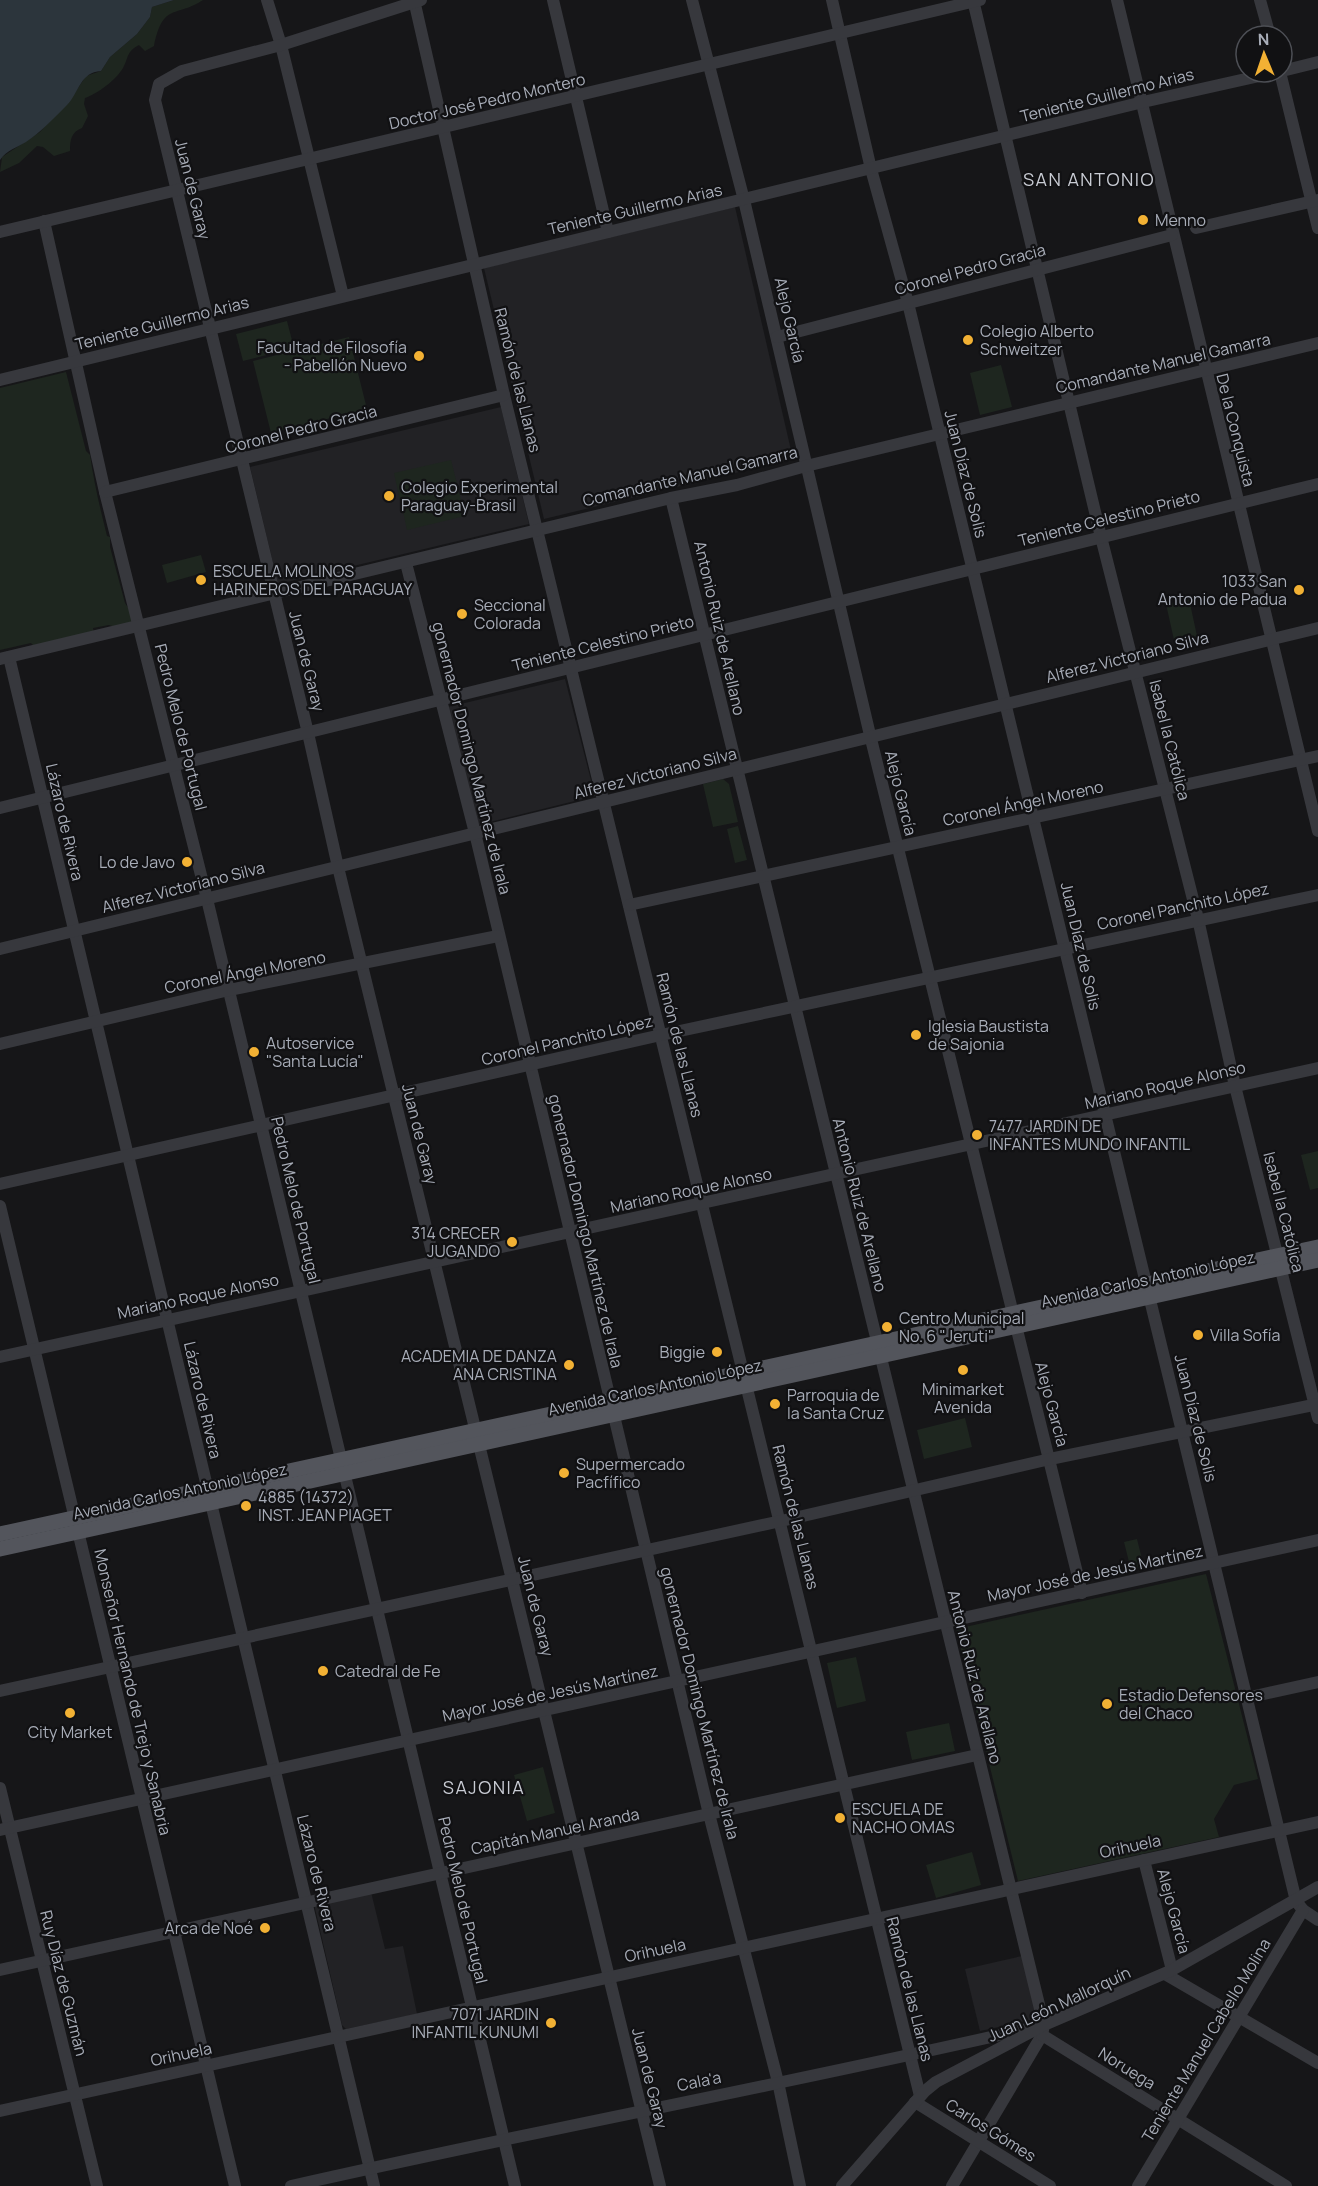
<svg xmlns="http://www.w3.org/2000/svg" width="1318" height="2186" font-family="Manrope,sans-serif">
<rect width="100%" height="100%" fill="#161618"/>
<g fill="#222225">
<path d="M735,207L793,459L544,519L484,268Z"/>
<path d="M501,407L529,524L278,584L250,467Z"/>
<path d="M565,679L595,796L478,825L448,707Z"/>
<path d="M371,1892L385,1949L403,1946L417,2014L346,2029L342,2025L314,1904Z"/>
<path d="M1022,1956L1039,2018L980,2031L965,1969Z"/>
</g>
<g fill="#1e261f">
<path d="M174,0H203C176,18 163,2 154,46L145,51L139,45C126,52 129,57 123,68C116,80 97,94 85,98L84,104L88,116L82,128C71,132 70,140 70,151L54,156L43,147L37,146L19,163L0,172L2,157L40,132L74,94L86,76L101,71L110,57L137,34L150,17L152,7Z"/>
<path d="M287,321L294,348L243,361L236,334Z"/>
<path d="M349,337L367,409L271,433L253,361Z"/>
<path d="M1001,365L1012,407L980,415L970,373Z"/>
<path d="M66,372L86,451L90,455C94,483 100,508 107,536L110,537V547L125,603L136,620L115,627L109,625L93,628L94,633L36,648L31,643L0,650V388Z"/>
<path d="M451,460L465,516L407,530L401,502L438,492L400,501L394,473Z"/>
<path d="M201,555L206,572L167,583L162,565Z"/>
<path d="M1189,599L1199,645L1176,649L1166,604Z"/>
<path d="M723,779L729,784L738,822L713,827L703,784Z"/>
<path d="M738,826L747,860L735,863L727,829Z"/>
<path d="M1318,1151V1188L1310,1190L1301,1155Z"/>
<path d="M965,1418L972,1447L924,1459L917,1430Z"/>
<path d="M1137,1539L1144,1567L1131,1570L1124,1542Z"/>
<path d="M1206,1574L1258,1779L1234,1785L1214,1819L1219,1837L1018,1881L956,1629Z"/>
<path d="M856,1657L866,1701L837,1708L827,1663Z"/>
<path d="M949,1723L955,1751L912,1760L906,1732Z"/>
<path d="M543,1767L555,1813L527,1821L514,1775Z"/>
<path d="M972,1852L981,1885L936,1898L926,1865Z"/>
</g>
<path fill="#2c353c" d="M0,0H174L152,7L150,17L137,34L110,57L101,71C80,72 79,93 67,105C54,118 40,133 26,142C16,148 7,150 0,160Z"/>
<g fill="none" stroke-linecap="round" stroke-linejoin="round">
<g stroke="#37383d" stroke-width="12">
<path d="M267,0L281,45L343,296"/>
<path d="M414,0L504,395L920,2096"/>
<path d="M421,0L281,45L182,71L159,84L155,100L308,733L338,867L660,2186"/>
<path d="M553,0L608,232"/>
<path d="M692,0L744,200L870,735L1082,1593"/>
<path d="M832,0L871,169L908,303L1296,1901L1303,1910L1318,1920"/>
<path d="M973,0L1101,537L1198,919L1235,1086L1318,1418"/>
<path d="M1117,0L1318,831"/>
<path d="M1260,0L1270,36"/>
<path d="M1282,71L1318,62"/>
<path d="M1280,72L1318,228"/>
<path d="M44,221L105,492L207,899L515,2186"/>
<path d="M1196,228L1318,200"/>
<path d="M0,232L980,0"/>
<path d="M777,337L1172,235"/>
<path d="M0,380L1143,102L1277,72"/>
<path d="M105,492L504,395"/>
<path d="M671,498L1044,2025L1042,2035L952,2186"/>
<path d="M406,563L475,833L709,1814L778,2082L800,2186"/>
<path d="M9,657L374,2186"/>
<path d="M0,659L671,498L737,485L806,466L1318,343"/>
<path d="M0,808L1318,484"/>
<path d="M629,905L1318,756"/>
<path d="M0,949L1318,628"/>
<path d="M0,1044L229,990L498,936"/>
<path d="M0,1184L661,1035L1318,895"/>
<path d="M0,1206L235,2186"/>
<path d="M0,1357L1318,1068"/>
<path d="M0,1691L781,1521L1050,1459L1318,1404"/>
<path d="M1246,1698L1318,1682"/>
<path d="M0,1788L97,2186"/>
<path d="M0,1830L1318,1540"/>
<path d="M1144,1860L1172,1970"/>
<path d="M0,1970L977,1755"/>
<path d="M1165,1974L1318,2063"/>
<path d="M1042,2035L1286,2186"/>
<path d="M915,2102L1050,2186"/>
<path d="M0,2111L1318,1822"/>
<path d="M291,2186C541,2129 794,2083 1044,2025"/>
<path d="M842,2186L925,2091L936,2082L1044,2025L1170,1971L1318,1887"/>
<path d="M1138,2186L1303,1910"/>
</g>
<g stroke="#53555c" stroke-width="15">
<path d="M0,1534L1318,1247"/>
<path d="M0,1549L1318,1260"/>
</g>
</g>
<g fill="#f2b134" stroke="#111113" stroke-width="2">
<circle cx="1143" cy="220" r="6"/>
<circle cx="968" cy="340" r="6"/>
<circle cx="419" cy="356" r="6"/>
<circle cx="389" cy="496" r="6"/>
<circle cx="201" cy="580" r="6"/>
<circle cx="1299" cy="590" r="6"/>
<circle cx="462" cy="614" r="6"/>
<circle cx="187" cy="862" r="6"/>
<circle cx="916" cy="1035" r="6"/>
<circle cx="254" cy="1052" r="6"/>
<circle cx="977" cy="1135" r="6"/>
<circle cx="512" cy="1242" r="6"/>
<circle cx="887" cy="1327" r="6"/>
<circle cx="1198" cy="1335" r="6"/>
<circle cx="717" cy="1352" r="6"/>
<circle cx="569" cy="1365" r="6"/>
<circle cx="963" cy="1370" r="6"/>
<circle cx="775" cy="1404" r="6"/>
<circle cx="564" cy="1473" r="6"/>
<circle cx="246" cy="1506" r="6"/>
<circle cx="323" cy="1671" r="6"/>
<circle cx="1107" cy="1704" r="6"/>
<circle cx="70" cy="1713" r="6"/>
<circle cx="840" cy="1818" r="6"/>
<circle cx="265" cy="1928" r="6"/>
<circle cx="551" cy="2023" r="6"/>
</g>
<g text-anchor="middle" dominant-baseline="central" stroke-width="4.5" stroke-linejoin="round" paint-order="stroke">
<g font-size="16" fill="#a8adb8" stroke="#111113">
<text transform="translate(1107 95) rotate(-14)">Teniente Guillermo Arias</text>
<text transform="translate(487 101) rotate(-13)">Doctor José Pedro Montero</text>
<text transform="translate(193 189) rotate(76)">Juan de Garay</text>
<text transform="translate(635 209) rotate(-13)">Teniente Guillermo Arias</text>
<text transform="translate(970 269) rotate(-15)">Coronel Pedro Gracia</text>
<text transform="translate(790 320) rotate(77)">Alejo García</text>
<text transform="translate(162 323) rotate(-14)">Teniente Guillermo Arias</text>
<text transform="translate(1163 363) rotate(-13)">Comandante Manuel Gamarra</text>
<text transform="translate(518 380) rotate(76)">Ramón de las Llanas</text>
<text transform="translate(301 429) rotate(-14)">Coronel Pedro Gracia</text>
<text transform="translate(1236 430) rotate(76)">De la Conquista</text>
<text transform="translate(966 474) rotate(76)">Juan Díaz de Solis</text>
<text transform="translate(690 476) rotate(-13)">Comandante Manuel Gamarra</text>
<text transform="translate(1109 518) rotate(-14)">Teniente Celestino Prieto</text>
<text transform="translate(720 628) rotate(77)">Antonio Ruiz de Arellano</text>
<text transform="translate(603 643) rotate(-14)">Teniente Celestino Prieto</text>
<text transform="translate(1127 657) rotate(-14)">Alferez Victoriano Silva</text>
<text transform="translate(307 661) rotate(76)">Juan de Garay</text>
<text transform="translate(181 727) rotate(76)">Pedro Melo de Portugal</text>
<text transform="translate(1170 740) rotate(76)">Isabel la Católica</text>
<text transform="translate(472 758) rotate(76)">gonernador Domingo Martínez de Irala</text>
<text transform="translate(655 773) rotate(-14)">Alferez Victoriano Silva</text>
<text transform="translate(901 793) rotate(76)">Alejo García</text>
<text transform="translate(1023 803) rotate(-12)">Coronel Ángel Moreno</text>
<text transform="translate(65 822) rotate(77)">Lázaro de Rivera</text>
<text transform="translate(183 887) rotate(-14)">Alferez Victoriano Silva</text>
<text transform="translate(1183 906) rotate(-12)">Coronel Panchito López</text>
<text transform="translate(1081 946) rotate(77)">Juan Díaz de Solis</text>
<text transform="translate(245 972) rotate(-11)">Coronel Ángel Moreno</text>
<text transform="translate(567 1040) rotate(-13)">Coronel Panchito López</text>
<text transform="translate(680 1045) rotate(76)">Ramón de las Llanas</text>
<text transform="translate(1165 1085) rotate(-13)">Mariano Roque Alonso</text>
<text transform="translate(420 1134) rotate(76)">Juan de Garay</text>
<text transform="translate(691 1190) rotate(-12)">Mariano Roque Alonso</text>
<text transform="translate(296 1200) rotate(77)">Pedro Melo de Portugal</text>
<text transform="translate(860 1205) rotate(76)">Antonio Ruiz de Arellano</text>
<text transform="translate(1284 1212) rotate(76)">Isabel la Católica</text>
<text transform="translate(586 1231) rotate(77)">gonernador Domingo Martínez de Irala</text>
<text transform="translate(1148 1279) rotate(-12)">Avenida Carlos Antonio López</text>
<text transform="translate(198 1296) rotate(-12)">Mariano Roque Alonso</text>
<text transform="translate(655 1387) rotate(-12)">Avenida Carlos Antonio López</text>
<text transform="translate(203 1400) rotate(77)">Lázaro de Rivera</text>
<text transform="translate(1052 1404) rotate(75)">Alejo García</text>
<text transform="translate(1196 1418) rotate(76)">Juan Díaz de Solis</text>
<text transform="translate(180 1491) rotate(-12)">Avenida Carlos Antonio López</text>
<text transform="translate(796 1517) rotate(76)">Ramón de las Llanas</text>
<text transform="translate(1095 1573) rotate(-12)">Mayor José de Jesús Martínez</text>
<text transform="translate(536 1606) rotate(76)">Juan de Garay</text>
<text transform="translate(975 1677) rotate(76)">Antonio Ruiz de Arellano</text>
<text transform="translate(133 1692) rotate(77)">Monseñor Hernando de Trejo y Sanabria</text>
<text transform="translate(550 1693) rotate(-12)">Mayor José de Jesús Martínez</text>
<text transform="translate(700 1703) rotate(76)">gonernador Domingo Martínez de Irala</text>
<text transform="translate(555 1831) rotate(-12)">Capitán Manuel Aranda</text>
<text transform="translate(1130 1846) rotate(-12)">Orihuela</text>
<text transform="translate(317 1873) rotate(76)">Lázaro de Rivera</text>
<text transform="translate(463 1900) rotate(77)">Pedro Melo de Portugal</text>
<text transform="translate(1174 1911) rotate(75)">Alejo García</text>
<text transform="translate(655 1950) rotate(-12)">Orihuela</text>
<text transform="translate(64 1983) rotate(76)">Ruy Díaz de Guzmán</text>
<text transform="translate(910 1989) rotate(76)">Ramón de las Llanas</text>
<text transform="translate(1059 2004) rotate(-25)">Juan León Mallorquín</text>
<text transform="translate(1206 2040) rotate(-59)">Teniente Manuel Cabello Molina</text>
<text transform="translate(181 2054) rotate(-12)">Orihuela</text>
<text transform="translate(1127 2068) rotate(32)">Noruega</text>
<text transform="translate(650 2078) rotate(76)">Juan de Garay</text>
<text transform="translate(699 2081) rotate(-11)">Cala'a</text>
<text transform="translate(991 2130) rotate(32)">Carlos Gómes</text>
</g>
<g font-size="16" fill="#a8adb8" stroke="#111113" text-anchor="start">
<text x="1155" y="220">Menno</text>
<text x="980" y="331">Colegio Alberto<tspan x="980" dy="18">Schweitzer</tspan></text>
<text x="407" y="347" text-anchor="end">Facultad de Filosofía<tspan x="407" dy="18">- Pabellón Nuevo</tspan></text>
<text x="401" y="487">Colegio Experimental<tspan x="401" dy="18">Paraguay-Brasil</tspan></text>
<text x="213" y="571">ESCUELA MOLINOS<tspan x="213" dy="18">HARINEROS DEL PARAGUAY</tspan></text>
<text x="1287" y="581" text-anchor="end">1033 San<tspan x="1287" dy="18">Antonio de Padua</tspan></text>
<text x="474" y="605">Seccional<tspan x="474" dy="18">Colorada</tspan></text>
<text x="175" y="862" text-anchor="end">Lo de Javo</text>
<text x="928" y="1026">Iglesia Baustista<tspan x="928" dy="18">de Sajonia</tspan></text>
<text x="266" y="1043">Autoservice<tspan x="266" dy="18">"Santa Lucía"</tspan></text>
<text x="989" y="1126">7477 JARDIN DE<tspan x="989" dy="18">INFANTES MUNDO INFANTIL</tspan></text>
<text x="500" y="1233" text-anchor="end">314 CRECER<tspan x="500" dy="18">JUGANDO</tspan></text>
<text x="899" y="1318">Centro Municipal<tspan x="899" dy="18">No. 6 "Jeruti"</tspan></text>
<text x="1210" y="1335">Villa Sofía</text>
<text x="705" y="1352" text-anchor="end">Biggie</text>
<text x="557" y="1356" text-anchor="end">ACADEMIA DE DANZA<tspan x="557" dy="18">ANA CRISTINA</tspan></text>
<text x="963" y="1389" text-anchor="middle">Minimarket<tspan x="963" dy="18">Avenida</tspan></text>
<text x="787" y="1395">Parroquia de<tspan x="787" dy="18">la Santa Cruz</tspan></text>
<text x="576" y="1464">Supermercado<tspan x="576" dy="18">Pacfífico</tspan></text>
<text x="258" y="1497">4885 (14372)<tspan x="258" dy="18">INST. JEAN PIAGET</tspan></text>
<text x="335" y="1671">Catedral de Fe</text>
<text x="1119" y="1695">Estadio Defensores<tspan x="1119" dy="18">del Chaco</tspan></text>
<text x="70" y="1732" text-anchor="middle">City Market</text>
<text x="852" y="1809">ESCUELA DE<tspan x="852" dy="18">NACHO OMAS</tspan></text>
<text x="253" y="1928" text-anchor="end">Arca de Noé</text>
<text x="539" y="2014" text-anchor="end">7071 JARDIN<tspan x="539" dy="18">INFANTIL KUNUMI</tspan></text>
</g>
<g font-size="18" letter-spacing="1.5" fill="#c9ccd4" stroke="#111113">
<text x="1089" y="179">SAN ANTONIO</text>
<text x="484" y="1787">SAJONIA</text>
</g>
</g>
<g transform="translate(1264 54) rotate(358)"><circle r="28" fill="#111113" stroke="#4d4f55" stroke-width="1.5"/>
<path d="M0-4.5L10 22L0 15L-10 22Z" fill="#f2b134"/>
<text y="-9" font-size="16" font-weight="bold" text-anchor="middle" fill="#a8adb8">N</text>
</g>
</svg>
